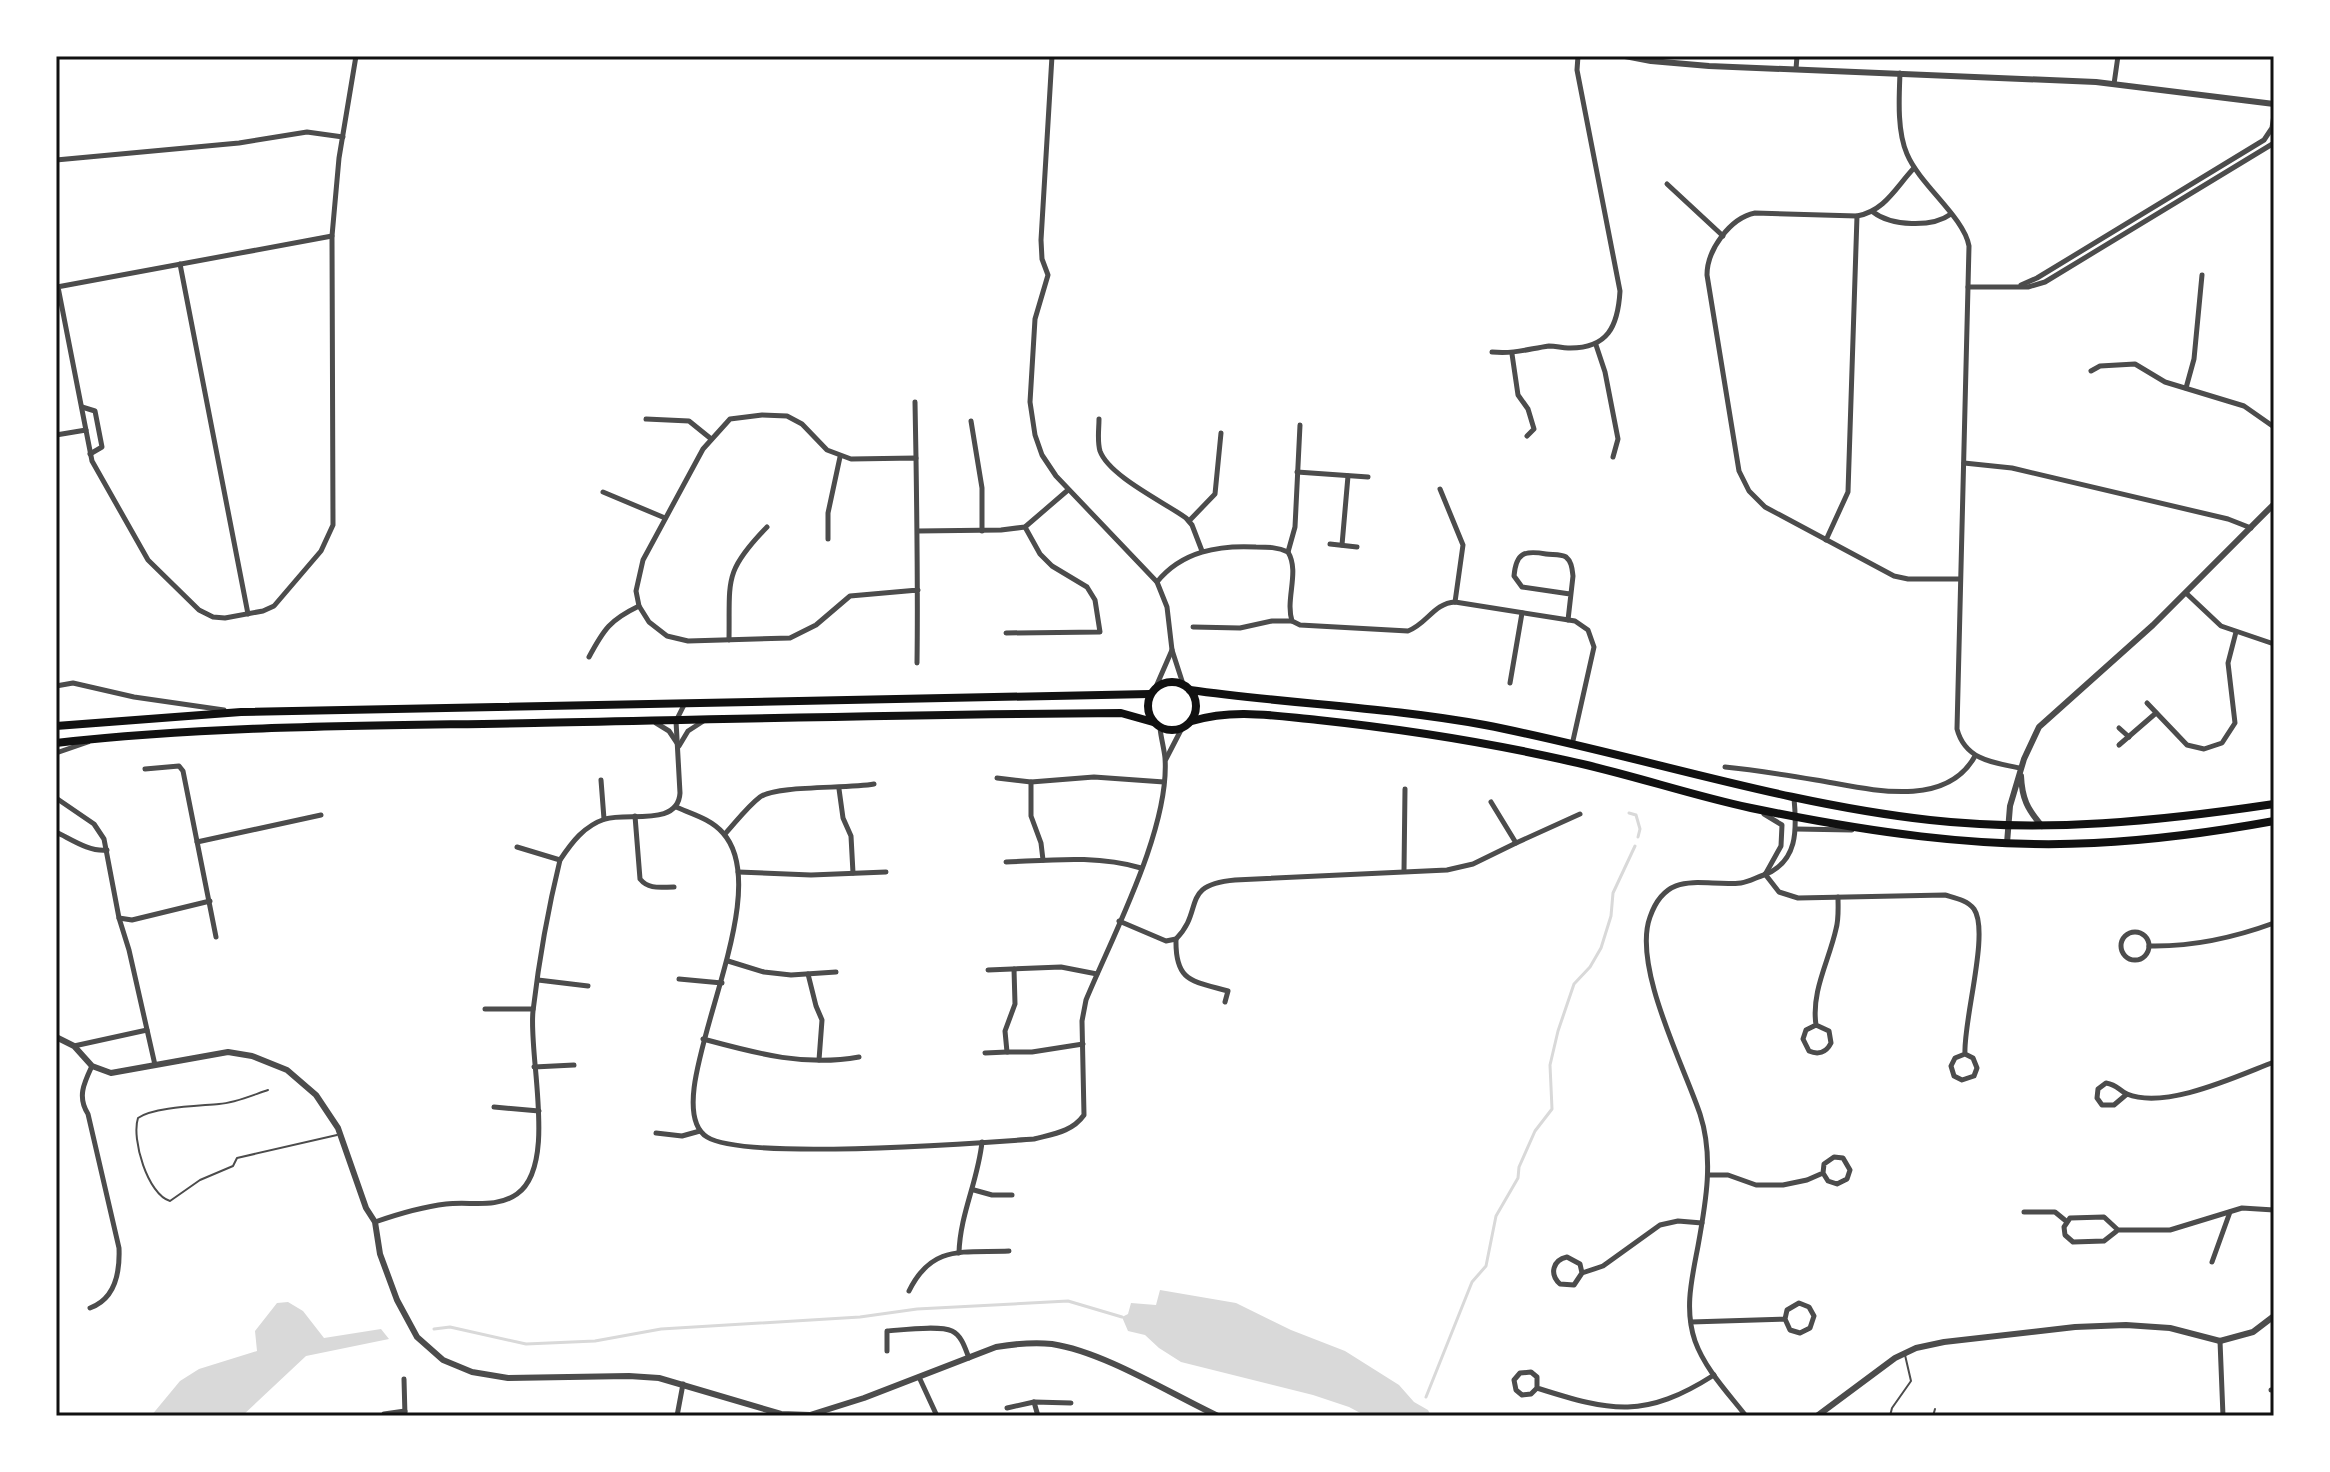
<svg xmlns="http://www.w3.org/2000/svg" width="2330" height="1472" font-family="'Source Serif 4',serif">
<rect width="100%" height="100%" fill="#fff"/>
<g fill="#d9d9d9">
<path d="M1160,1290L1236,1303L1291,1330L1345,1351L1399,1385L1414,1402L1428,1410L1431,1416H1366L1349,1407L1313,1395L1181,1362L1159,1348L1145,1335L1128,1331L1122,1317L1128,1314L1131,1303L1156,1305Z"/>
<path d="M288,1302L303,1311L324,1338L381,1329L389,1339L306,1356L242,1416H151L180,1381L199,1369L257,1351L255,1331L277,1303Z"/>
</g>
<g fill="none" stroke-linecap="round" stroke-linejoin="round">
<g stroke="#d9d9d9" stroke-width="3">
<path d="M1629,813L1636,815L1640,829L1638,837"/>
<path d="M434,1329L450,1327L526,1344L595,1341L661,1329L860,1317L917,1309L1068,1301L1122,1317"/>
<path d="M1426,1397L1472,1282L1486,1266L1496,1216L1518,1178L1519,1167L1535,1131L1552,1109L1550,1065L1558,1031L1574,984L1590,967L1601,948L1611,916L1613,893L1635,846"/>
</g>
<g stroke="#4c4c4c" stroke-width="2">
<path d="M268,1090C253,1095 235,1103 219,1104C199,1106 154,1107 138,1118C131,1139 148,1195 170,1201L200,1180L233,1166L237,1158L337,1135"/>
<path d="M1890,1416L1892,1408L1911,1381L1905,1355"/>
<path d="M1933,1416L1935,1409"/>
</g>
<g stroke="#4c4c4c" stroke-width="5">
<path d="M1052,56L1041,240L1042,259L1048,275L1035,319L1030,402L1035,435L1042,455L1056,476L1157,582L1167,607L1172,650L1183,684"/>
<path d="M1796,69L1797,56"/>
<path d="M1900,73C1899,98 1897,131 1907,154C1920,185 1964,217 1969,246L1957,729C1965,760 1994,763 2020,768"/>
<path d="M2114,84L2118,56"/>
<path d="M56,160L239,143L307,132L343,137"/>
<path d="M1914,168C1896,187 1885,211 1857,216L1755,213C1730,218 1707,250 1707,275L1739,471L1749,491L1765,507L1894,576L1908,579H1960"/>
<path d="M1667,184L1723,236"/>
<path d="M1873,212C1891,226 1932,228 1951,214"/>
<path d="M180,264L248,614"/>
<path d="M2021,285L2037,278L2264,140L2272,128L2274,115"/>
<path d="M57,287L332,236"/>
<path d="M58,287L92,461L148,560L199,610L213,617L225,618L263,611L274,606L321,551L333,525L332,236L339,158L356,56"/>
<path d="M1968,287H2028L2045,282L2274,143"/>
<path d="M1596,345L1605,372L1618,439L1613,457"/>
<path d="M1492,352C1515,354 1528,349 1549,346C1556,346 1562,348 1568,348C1608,349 1618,326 1620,291L1577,70L1578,56"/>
<path d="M1512,354L1518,395L1528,409L1534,429L1527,436"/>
<path d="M2091,371L2100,366L2135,364L2165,382L2244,406L2274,427"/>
<path d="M2186,388L2194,359L2202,275"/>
<path d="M915,402L916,458"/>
<path d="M82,407L95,411L102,447L90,454"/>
<path d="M646,419L689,421L710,438"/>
<path d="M1099,419C1099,429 1097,441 1100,451C1109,476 1164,502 1186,518L1192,525L1202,551"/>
<path d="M971,421L982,488V531"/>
<path d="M56,435L86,430"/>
<path d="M1964,463L2012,468L2228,519L2251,528"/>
<path d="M1297,472L1368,477"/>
<path d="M1440,489L1463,545L1455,602"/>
<path d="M603,492L665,518"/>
<path d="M1189,521L1215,494L1221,433"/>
<path d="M918,531L1001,530L1025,527L1068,490"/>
<path d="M828,539V513L840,457"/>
<path d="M1826,540L1848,492L1857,216"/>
<path d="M1330,544L1357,547"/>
<path d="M1342,545L1348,476"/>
<path d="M1288,552L1295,527L1300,425"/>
<path d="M1157,582C1182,551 1219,545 1256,547C1267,547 1278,547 1288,552C1300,572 1285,599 1292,621L1300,625L1408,631C1427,624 1434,603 1455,602L1575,621L1588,630L1594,647L1572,745"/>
<path d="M2186,593L2221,626L2274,644"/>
<path d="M1568,620L1573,576C1572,569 1572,562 1566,557C1561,554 1552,555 1546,554C1524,550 1516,553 1514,576L1522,587L1570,594"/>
<path d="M1193,627L1240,628L1272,621H1292"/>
<path d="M1006,633L1100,632L1095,600L1087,587L1052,566L1040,554L1025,527"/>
<path d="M729,640C730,580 723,572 767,527"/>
<path d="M589,657C604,629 610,620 639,606"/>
<path d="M917,663C918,595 917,526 916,458L851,459L827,450L802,424L787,416L762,415L730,419L703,449L643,560L636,591L639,606L649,622L667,636L688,641L790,638L816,625L850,596L918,590"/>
<path d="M1510,683L1522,613"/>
<path d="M56,686L73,683L134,697L224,710"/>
<path d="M1155,689L1172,650"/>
<path d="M2147,703L2187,745L2204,749L2222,743L2235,723L2228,663L2236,632"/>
<path d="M656,723L669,731L677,743"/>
<path d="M2119,728L2129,737"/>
<path d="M2119,745L2156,713"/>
<path d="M679,746L688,731L705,720"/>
<path d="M56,753L88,742"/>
<path d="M1166,759L1182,728"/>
<path d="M1725,767C1756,770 1786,775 1816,780C1865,788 1945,811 1975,756"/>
<path d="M145,769L179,766L183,771L216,937"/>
<path d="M997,778L1031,782L1094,777L1164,782"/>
<path d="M601,780L604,819"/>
<path d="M1031,782V816L1041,843L1043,860"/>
<path d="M839,789L843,818L851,836L853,873"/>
<path d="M56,798L94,824L104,839L119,918L129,950L155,1065"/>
<path d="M676,807C692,814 711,819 723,833C782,899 652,1102 707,1137C745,1161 978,1143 1034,1139C1053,1134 1072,1132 1084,1115L1082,1021L1086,1000C1113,935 1170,828 1165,758C1164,748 1161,738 1160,728"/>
<path d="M1764,814L1782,825L1781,846L1766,873"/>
<path d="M635,816L640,879C649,890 661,887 674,887"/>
<path d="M1796,829L1852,830"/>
<path d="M56,832C71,839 89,852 107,850"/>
<path d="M725,834C736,822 747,807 760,797C776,785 847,789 874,784"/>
<path d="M197,842L321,815"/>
<path d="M1516,843L1580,814"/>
<path d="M517,847L560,860"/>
<path d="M1006,862C1052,860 1097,855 1141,868"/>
<path d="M1404,871L1405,789"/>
<path d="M738,872L811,875L886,872"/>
<path d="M1765,874L1779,892L1798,898L1945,895C1955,898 1967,900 1974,909C1990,932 1963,1021 1965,1054L1973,1058L1977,1068L1974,1076L1962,1080L1954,1076L1951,1066L1955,1058L1965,1054"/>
<path d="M119,918L132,920L210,901"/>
<path d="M1119,921L1166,941L1176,939"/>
<circle cx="2135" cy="946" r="14"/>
<path d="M2149,946C2192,947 2233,938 2274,923"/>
<path d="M728,961L764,972L791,975L836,972"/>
<path d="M1014,969L1015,1004L1005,1031L1007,1052H1032L1083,1044"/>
<path d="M988,970L1061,967L1097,974"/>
<path d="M808,974L816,1006L822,1020L819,1060"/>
<path d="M679,979L722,983"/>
<path d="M538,980L588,986"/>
<path d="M1225,1002L1228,991C1192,981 1175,982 1176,939C1205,910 1179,885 1235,880L1447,870L1473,864L1516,843L1491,802"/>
<path d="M485,1009H533"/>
<path d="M1816,1025L1806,1030L1803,1039L1809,1051C1818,1055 1826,1053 1831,1043L1829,1031L1816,1025C1811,991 1829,961 1836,929C1839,919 1838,907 1838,897"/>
<path d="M703,1039C755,1053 804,1067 859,1057"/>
<path d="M74,1046L147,1030"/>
<path d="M985,1053L1007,1052"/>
<path d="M534,1067L574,1065"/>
<path d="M2127,1094L2114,1105H2102L2097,1098L2098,1089L2106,1083C2118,1085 2118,1090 2127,1094C2166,1110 2237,1076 2274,1062"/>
<path d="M494,1107L539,1111"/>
<path d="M656,1133L682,1136L700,1131"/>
<path d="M1708,1175H1728L1756,1185H1783L1807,1180L1823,1173L1824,1164L1834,1157L1843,1158L1850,1170L1847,1179L1837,1184L1828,1181L1823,1173"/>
<path d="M974,1190L992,1195H1012"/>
<path d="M2024,1212H2055L2066,1221"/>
<path d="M375,1222C398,1214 421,1207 446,1204C470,1201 496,1209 517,1194C558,1165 528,1056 533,1011C539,960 548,909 560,860C572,842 584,826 605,819C628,812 678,827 680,793L676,721L684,705"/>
<path d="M2118,1230L2104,1217L2070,1218L2064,1227L2065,1235L2073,1242L2104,1241L2118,1230H2170L2242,1208L2274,1210"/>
<path d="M959,1253C960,1214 978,1181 982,1142"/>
<path d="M2212,1262L2230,1212"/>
<path d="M1582,1273L1580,1264L1567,1257C1553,1260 1549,1274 1560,1284L1574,1285L1582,1273L1603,1266L1660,1225L1678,1221L1702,1223"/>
<path d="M909,1291C932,1244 963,1253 1009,1251"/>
<path d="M90,1308C115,1299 120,1272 119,1248L88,1114C77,1097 84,1083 92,1066"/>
<path d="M1691,1322L1785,1319L1787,1310L1799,1303L1809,1307L1814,1316L1810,1328L1800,1333L1790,1330L1785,1319"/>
<path d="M2220,1341L2223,1416"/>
<path d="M887,1351V1331C902,1330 939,1325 952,1331C962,1336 965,1348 969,1358"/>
<path d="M919,1377L937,1416"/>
<path d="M404,1379L405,1416"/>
<path d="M1537,1388V1377L1531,1372L1520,1373L1514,1380L1516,1390L1522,1395L1531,1394L1537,1388C1612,1412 1645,1419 1714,1375"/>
<path d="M2271,1390H2274"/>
<path d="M1034,1402L1038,1416"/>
<path d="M1007,1408L1034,1402L1071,1403"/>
<path d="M384,1414L405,1411"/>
<path d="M677,1416L683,1384"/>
<path d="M1746,1416C1728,1393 1705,1369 1695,1341C1684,1309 1692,1278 1698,1246C1706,1202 1714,1157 1700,1114C1684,1066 1632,966 1650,917C1667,868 1703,887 1741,883C1749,882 1757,877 1764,875C1798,862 1797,830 1794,798"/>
</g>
<g stroke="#4c4c4c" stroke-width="6">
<path d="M1625,56L1651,61L1709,66L2096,82L2274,104"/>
<path d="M2021,776C2022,798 2027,809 2042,826"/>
<path d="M2007,843L2010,806L2024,759L2039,727L2153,625L2274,504"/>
<path d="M56,1037L74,1046L92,1066L111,1073L228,1052L252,1056L287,1070L316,1095L338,1128L366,1208L375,1222L380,1254L397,1300L417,1337L443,1360L472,1372L508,1378L629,1376L659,1378L781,1414L810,1415L864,1398L996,1347C1014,1344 1033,1342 1052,1344C1104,1352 1169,1393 1218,1416"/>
<path d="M1817,1416L1895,1358L1916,1348L1944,1342L2075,1327L2126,1325L2170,1328L2220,1341L2253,1332L2274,1316"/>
</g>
<g stroke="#111" stroke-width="8">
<circle cx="1172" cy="706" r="24"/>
<path d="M1190,690C1289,704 1388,707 1485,725C1634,754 1778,803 1930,820C2045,833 2160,821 2274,804"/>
<path d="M1192,721C1234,708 1275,716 1318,720C1402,729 1486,742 1569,761C1630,774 1690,795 1751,808C1863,831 1978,849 2094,843C2154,840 2214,832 2274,821"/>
<path d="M56,726L241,712L1150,694"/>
<path d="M56,743C215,725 375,726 534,723C730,719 926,714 1121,713L1153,722"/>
</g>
</g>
<rect width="2330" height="1472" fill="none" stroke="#ffffff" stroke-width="116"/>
<rect x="58" y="58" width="2214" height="1356" fill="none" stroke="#111" stroke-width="3"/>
</svg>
